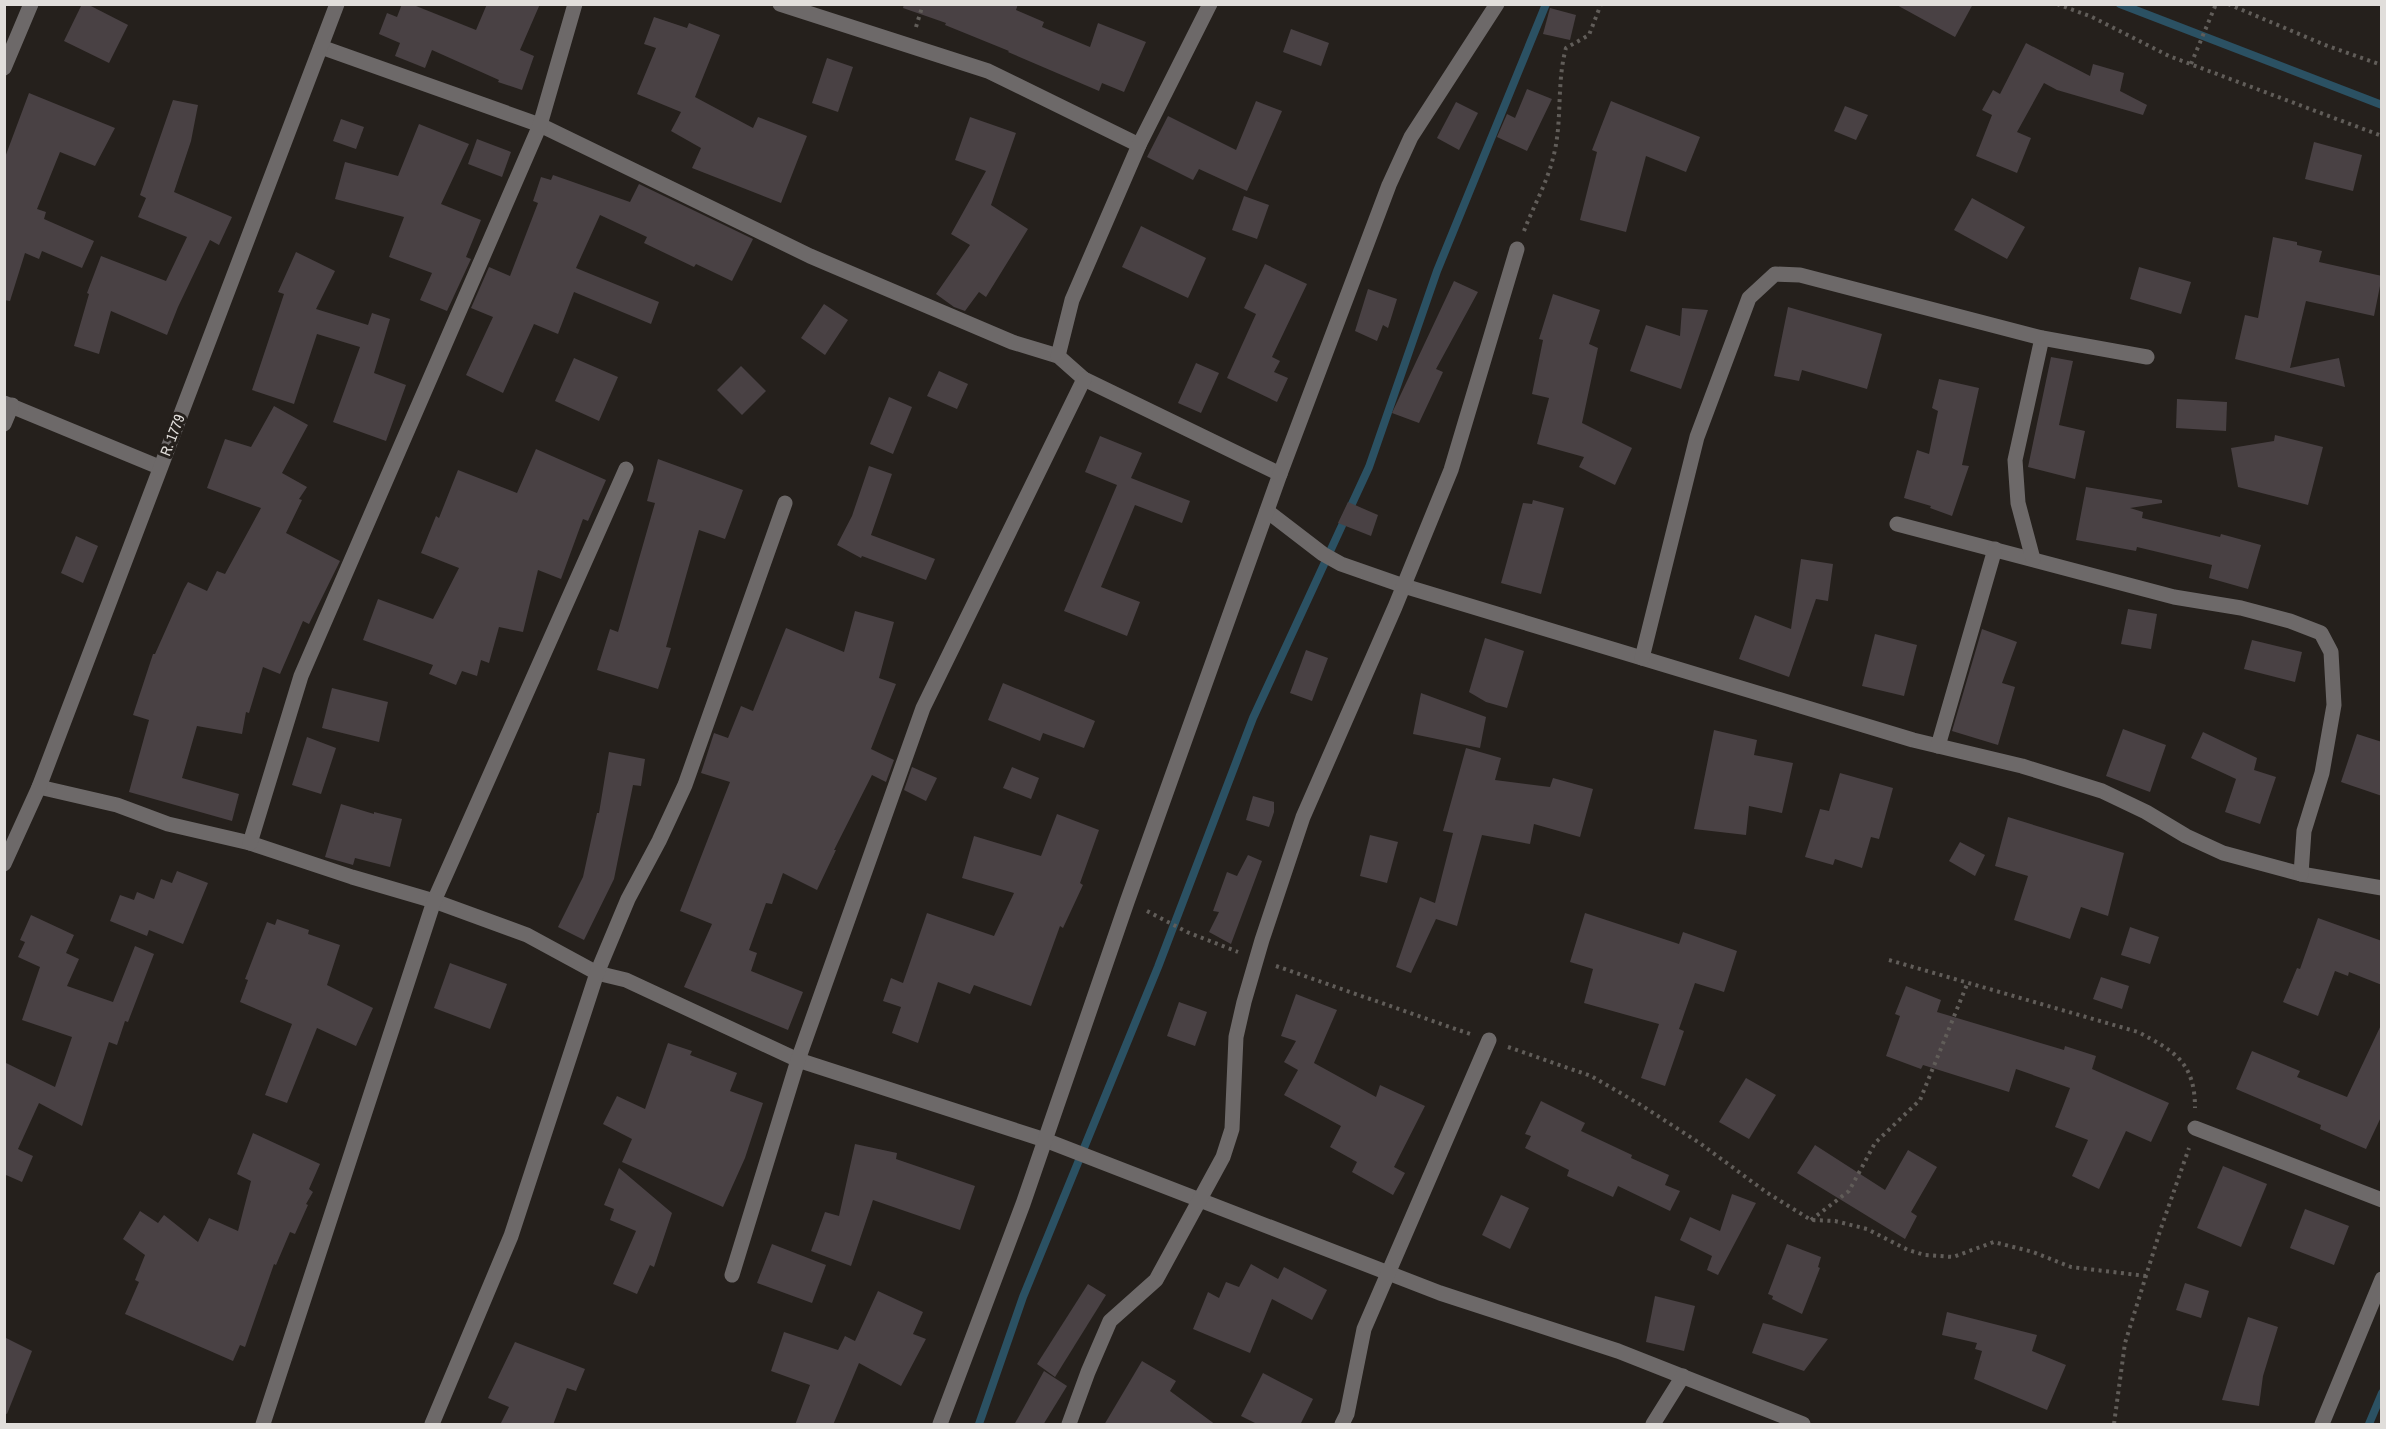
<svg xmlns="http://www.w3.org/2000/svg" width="2386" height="1429" font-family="'Archivo Narrow',sans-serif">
<rect width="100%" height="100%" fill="#25201c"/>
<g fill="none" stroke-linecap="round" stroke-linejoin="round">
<g stroke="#2b5163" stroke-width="8">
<path d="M2120,4L2382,105"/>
<path d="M979,1424L1023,1297L1158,967L1253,718L1369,467L1437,271L1546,4"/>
<path d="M2369,1424L2382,1393"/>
</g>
</g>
<g fill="#494144">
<path d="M82,4H87L128,25L109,63L64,41Z"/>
<path d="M402,4H411L476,30L487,4H540L520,50L534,56L522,90L498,82L499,80L432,50L425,68L395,56L400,43L379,34L387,13L397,17Z"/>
<path d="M904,4H1018L1016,10L1044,22L1042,27L1090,47L1098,23L1146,42L1124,92L1102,83L1099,91L1008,52L1009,51L945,25L946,23L903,8Z"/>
<path d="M1895,4H1973L1955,37Z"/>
<path d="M1550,8L1576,15L1570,40L1543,34Z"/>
<path d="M654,17L687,28L689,23L720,35L695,97L753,128L758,117L807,136L781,203L692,168L701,148L671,131L681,112L637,94L656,48L644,44Z"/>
<path d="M1291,29L1329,43L1321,66L1283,52Z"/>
<path d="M2026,43L2090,76L2093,64L2124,73L2120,91L2147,105L2143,115L2057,90L2044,83L2017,132L2031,138L2017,173L1976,156L1992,115L1982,110L1993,90L2000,94Z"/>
<path d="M827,58L853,67L838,112L812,103Z"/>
<path d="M1527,89L1552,99L1527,151L1497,137L1507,114L1515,118Z"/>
<path d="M29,93L115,128L95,166L60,152L37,209L46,212L44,219L94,241L82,268L42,251L39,259L25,253L10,301L4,300V160Z"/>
<path d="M173,100L198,105L191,141L174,192L232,217L219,245L210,240L178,307L167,335L111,311L99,354L74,346L89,294L87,293L101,256L166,281L187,237L138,217L146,198L140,195Z"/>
<path d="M1256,101L1282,111L1247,191L1199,169L1193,180L1147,157L1168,116L1236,150Z"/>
<path d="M1611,101L1700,137L1686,172L1646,156L1626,232L1580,220L1597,152L1592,150Z"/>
<path d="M1456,102L1478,113L1459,150L1437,138Z"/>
<path d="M1845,106L1868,115L1856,140L1834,131Z"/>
<path d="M970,117L1016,133L991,205L1028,229L986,297L979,292L965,311L954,307L936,294L970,245L951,234L986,171L955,160Z"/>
<path d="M341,119L364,127L356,149L333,141Z"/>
<path d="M419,124L469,144L441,204L481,220L466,257L471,259L447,311L420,300L432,273L389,257L404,217L335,199L345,162L398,176Z"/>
<path d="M477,139L511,152L502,177L468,164Z"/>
<path d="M2314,142L2362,155L2353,191L2305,179Z"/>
<path d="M553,175L630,202L639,184L753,239L732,281L696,264L694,267L644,243L647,237L600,215L576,268L659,302L651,324L574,292L558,334L534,324L503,393L466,375L493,317L471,308L489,267L510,276L538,203L533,201L541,177L551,180Z"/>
<path d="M1244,196L1269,205L1257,239L1232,230Z"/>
<path d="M1972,198L2025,227L2007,259L1954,230Z"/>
<path d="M1141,226L1206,258L1188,298L1122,267Z"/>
<path d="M2273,237L2297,242V245L2322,251L2319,262L2382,276L2374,316L2306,301L2290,368L2339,358L2345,387L2235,359L2245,315L2258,318Z"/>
<path d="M296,252L335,271L316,309L368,325L372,313L390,319L374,373L406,385L386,441L333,422L360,347L317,334L294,404L252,390L284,294L278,292Z"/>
<path d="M1265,264L1307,284L1272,357L1280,361L1274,372L1288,378L1277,402L1227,378L1256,314L1244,308Z"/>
<path d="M2139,267L2191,282L2181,314L2130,299Z"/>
<path d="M1454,281L1478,292L1436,369L1443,372L1419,423L1392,413Z"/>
<path d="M1368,289L1397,299L1388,328L1383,325L1377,341L1355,331Z"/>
<path d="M1553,294L1600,310L1589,344L1598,348L1582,423L1632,448L1615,485L1579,467L1584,457L1537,444L1549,398L1532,394L1543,340L1539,339Z"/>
<path d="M824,304L848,320L825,355L801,338Z"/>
<path d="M1788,307L1882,334L1867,389L1802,370L1799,381L1774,376Z"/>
<path d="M1682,308L1708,310L1681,389L1630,371L1646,325L1680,336Z"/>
<path d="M2051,357L2073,361L2059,425L2085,431L2075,479L2028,467Z"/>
<path d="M574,358L618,377L599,421L555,401Z"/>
<path d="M1196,363L1219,373L1201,413L1178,403Z"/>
<path d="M741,366L766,391L742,415L717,390Z"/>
<path d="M939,371L968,384L957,409L927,396Z"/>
<path d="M1939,379L1979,388L1962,465L1969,466L1952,516L1930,508L1931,506L1904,498L1917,450L1929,454L1938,411L1932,408Z"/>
<path d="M889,397L912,407L893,454L870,444Z"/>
<path d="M2177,399L2227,402L2226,431L2176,428Z"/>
<path d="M274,406L308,425L282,473L307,487L299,499L302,500L286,533L340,561L309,624L303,621L280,674L263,667L249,713L246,712L242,734L197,726L182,778L239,794L232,821L129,792L149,720L133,715L153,654H155L184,589L188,582L207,591L217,571L225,574L261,508L207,488L225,439L251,447Z"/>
<path d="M2275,435L2323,447L2308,505L2238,487L2231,448L2274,441Z"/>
<path d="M1100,436L1142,453L1131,478L1190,501L1182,523L1135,505L1101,587L1140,602L1127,636L1064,611L1117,485L1085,472Z"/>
<path d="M536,449L606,480L588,521L583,519L561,579L538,570L523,632L499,627L489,663L481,660L477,676L462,671L456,685L429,674L433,665L363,640L378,599L433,619L459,568L421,553L436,516L439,518L458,470L517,493Z"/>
<path d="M658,459L743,490L725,539L699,530L666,647L671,648L658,689L597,670L610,629L618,632L655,503L647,501Z"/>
<path d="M869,466L892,474L871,535L935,559L926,580L862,556L861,558L837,545L852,516Z"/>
<path d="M2086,487L2162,500V503L2130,508L2143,512L2142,518L2220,537L2221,534L2261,545L2248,589L2209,578L2212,565L2137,547L2136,551L2076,540Z"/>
<path d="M1533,500L1564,508L1541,594L1501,583L1523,503L1532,504Z"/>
<path d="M1348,502L1378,515L1371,536L1338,523Z"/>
<path d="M76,536L98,546L83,583L61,573Z"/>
<path d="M1801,559L1833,564L1828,601L1816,599L1789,677L1739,659L1755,615L1791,629Z"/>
<path d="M2128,609L2157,614L2151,649L2121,644Z"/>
<path d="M855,611L894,622L879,678L896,684L871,749L894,760L886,782L872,775L834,850H836L817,890L783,873L772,904L766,903L749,950L757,953L751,971L803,992L788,1030L684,987L712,924L680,911L730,782L701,773L714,733L728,738L741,706L753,711L786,628L844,652Z"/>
<path d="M1982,629L2017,642L2002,683L2015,687L1998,745L1952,731Z"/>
<path d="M1875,634L1917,645L1904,696L1862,686Z"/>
<path d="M1485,638L1524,651L1507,708L1486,702L1469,692Z"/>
<path d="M2252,640L2302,652L2295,682L2244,669Z"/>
<path d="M1306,650L1328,658L1312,701L1290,693Z"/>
<path d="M1003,683L1095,721L1084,748L1043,733L1040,741L988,720Z"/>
<path d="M332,688L388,702L379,742L322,728Z"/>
<path d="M1421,693L1486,717L1480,748L1413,734Z"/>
<path d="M2123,729L2166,745L2150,792L2106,776Z"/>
<path d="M1714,730L1757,740L1754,755L1793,763L1782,813L1749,806L1746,835L1694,829Z"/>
<path d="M2203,732L2257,758L2254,770L2276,777L2260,824L2225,812L2236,779L2191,758Z"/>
<path d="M2357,734L2382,742V796L2341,782Z"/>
<path d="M307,737L336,748L321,794L292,785Z"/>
<path d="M1466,748L1501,758L1495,780L1550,787L1553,778L1593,789L1580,837L1534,824L1530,844L1482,835L1457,926L1436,919L1411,973L1396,967L1420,897L1435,903L1453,833L1443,831Z"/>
<path d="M609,752L645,759L641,786L633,785L614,879L584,940L558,927L583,877L597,813H599Z"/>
<path d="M912,767L937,778L926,801L904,790Z"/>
<path d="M1012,767L1039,778L1031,799L1003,788Z"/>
<path d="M1840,773L1893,788L1879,839L1871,837L1862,868L1835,859L1833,865L1805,857L1820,809L1829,811Z"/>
<path d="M1253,796L1274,802V812L1269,827L1246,820Z"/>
<path d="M341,804L374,814V812L402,819L390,867L355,858L353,865L325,857Z"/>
<path d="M1057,814L1099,830L1080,883L1083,885L1063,928L1060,926L1031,1006L974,985L970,994L938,982L918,1043L892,1033L901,1007L883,1001L891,978L903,983L927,913L994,936L1014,893L962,878L974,836L1041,856Z"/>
<path d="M2008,817L2124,853L2108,916L2081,907L2070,939L2014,920L2028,876L1995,866Z"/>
<path d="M1370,835L1398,842L1387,883L1360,876Z"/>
<path d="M1960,842L1985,855L1975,876L1949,861Z"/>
<path d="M1248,855L1262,861L1231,944L1209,932L1219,912L1213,911L1227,872L1237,876Z"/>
<path d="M177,871L208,883L183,944L149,930L147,936L110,921L120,895L134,900L137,892L154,899L161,879L172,883Z"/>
<path d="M1585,913L1679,944L1683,932L1737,951L1724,992L1695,983L1679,1029L1684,1031L1665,1086L1641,1078L1659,1024L1584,1003L1593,969L1570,962Z"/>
<path d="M31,915L74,935L66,953L79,959L67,986L113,1002L135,946L154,954L128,1022L125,1021L117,1045L109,1042L82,1126L39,1103L18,1149L33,1156L22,1182L6,1175L4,1179V1062L55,1087L72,1037L22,1020L40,967L18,957L25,942L20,940Z"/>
<path d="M2318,918L2382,941V985L2349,972L2348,976L2335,971L2318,1016L2283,1002L2297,968L2300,969Z"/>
<path d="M277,919L309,930L308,934L340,945L327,985L373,1008L356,1046L317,1028L287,1103L265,1095L292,1024L240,1002L248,980L245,979L267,922L275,925Z"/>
<path d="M2130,927L2159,937L2150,964L2121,955Z"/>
<path d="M450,963L507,984L490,1029L434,1008Z"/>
<path d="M2101,977L2129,986L2122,1009L2093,999Z"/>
<path d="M1906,986L1941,1000L1937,1012L2064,1050L2065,1046L2096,1056L2092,1069L2169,1103L2151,1142L2126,1131L2099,1189L2072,1176L2088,1140L2055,1127L2070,1088L2016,1069L2009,1092L1923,1065L1921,1069L1886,1056L1900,1016L1895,1014Z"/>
<path d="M1296,994L1337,1010L1314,1063L1376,1097L1380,1085L1425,1106L1394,1167L1405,1173L1393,1195L1352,1172L1357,1162L1330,1147L1341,1126L1284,1095L1298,1070L1284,1062L1296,1041L1281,1036Z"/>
<path d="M1179,1002L1207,1012L1195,1046L1167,1036Z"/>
<path d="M2382,1023V1115L2366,1149L2320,1129L2321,1125L2236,1089L2252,1051L2300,1071L2297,1077L2347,1097Z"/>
<path d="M668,1043L692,1051L690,1055L737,1073L730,1091L763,1103L745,1158L723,1207L622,1162L632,1139L603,1124L617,1096L645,1109Z"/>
<path d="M1746,1078L1776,1095L1749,1139L1719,1122Z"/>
<path d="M1541,1101L1585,1123L1581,1131L1632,1155L1631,1158L1669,1175L1665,1185L1680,1191L1670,1211L1618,1186L1613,1197L1567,1176L1569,1170L1525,1148L1531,1136L1525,1134Z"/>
<path d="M253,1133L320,1164L309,1189L313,1192L306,1204L308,1205L295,1234L290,1232L276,1265L274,1264L245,1347L240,1345L233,1361L125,1314L139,1282L135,1280L145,1255L123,1239L140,1211L158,1223L164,1215L198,1242L209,1218L238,1231L251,1181L237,1174Z"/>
<path d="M855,1144L897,1153L896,1159L975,1186L960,1230L873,1200L851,1266L811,1251L825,1212L839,1216Z"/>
<path d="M1815,1145L1885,1190L1908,1150L1937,1167L1911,1212L1917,1216L1905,1239L1797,1173Z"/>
<path d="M2223,1166L2267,1184L2241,1247L2197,1228Z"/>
<path d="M619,1168L672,1213L654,1267L650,1265L637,1294L613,1284L636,1231L610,1220L614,1209L604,1205Z"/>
<path d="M1732,1194L1756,1203L1718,1275L1707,1270L1712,1256L1680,1240L1690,1217L1720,1231Z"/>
<path d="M1501,1195L1529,1208L1510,1249L1482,1235Z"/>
<path d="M2305,1209L2349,1226L2334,1265L2290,1248Z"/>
<path d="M772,1244L826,1265L812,1303L757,1283Z"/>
<path d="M1787,1244L1821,1257L1818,1267L1820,1268L1802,1314L1772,1299L1773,1296L1768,1294Z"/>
<path d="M1251,1264L1278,1279L1284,1267L1327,1290L1312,1320L1272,1299L1250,1353L1193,1329L1208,1292L1219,1298L1226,1282L1239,1287Z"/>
<path d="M2185,1283L2209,1291L2201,1318L2176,1310Z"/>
<path d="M1088,1284L1106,1295L1055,1377L1037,1364Z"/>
<path d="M878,1291L923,1312L913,1334L926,1339L901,1386L859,1363L833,1425H795L810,1385L771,1371L784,1332L838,1350L845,1336L855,1341Z"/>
<path d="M1655,1296L1695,1306L1684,1351L1646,1342Z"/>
<path d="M1947,1312L2037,1335L2032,1351L2066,1365L2047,1410L1974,1379L1982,1351L1975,1349L1977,1343L1942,1335Z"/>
<path d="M2248,1317L2278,1327L2263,1376L2259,1406L2222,1400Z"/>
<path d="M1763,1323L1828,1339L1804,1371L1752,1353Z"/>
<path d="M4,1337L32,1351L7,1414L4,1413Z"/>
<path d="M515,1342L585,1369L576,1391L567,1388L553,1425H500L509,1407L488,1398Z"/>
<path d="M1142,1361L1176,1381L1170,1391L1216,1425H1104Z"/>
<path d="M1044,1371L1067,1386L1043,1425H1014Z"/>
<path d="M1263,1373L1313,1399L1300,1425H1259L1241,1416Z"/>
</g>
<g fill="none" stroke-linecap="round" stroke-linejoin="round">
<g stroke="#615d59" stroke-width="4" stroke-dasharray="3 4.5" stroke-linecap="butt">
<path d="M2057,4L2092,17L2169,56L2382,136"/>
<path d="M2228,4L2325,45L2382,65"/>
<path d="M916,27L923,4"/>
<path d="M2191,64L2216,4"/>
<path d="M1524,231C1533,207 1547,183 1553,158C1563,122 1556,84 1566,48L1589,35L1601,4"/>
<path d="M1147,911L1187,932L1238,952"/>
<path d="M1889,960L2138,1032C2174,1051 2195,1062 2195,1108"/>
<path d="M1276,966L1470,1034"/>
<path d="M1508,1047L1591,1076L1641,1105L1701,1144L1766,1192L1811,1220L1835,1221L1867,1229L1908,1250L1925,1255L1953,1257L1994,1242L2033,1252L2071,1267L2146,1276"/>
<path d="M1811,1220L1849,1191L1875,1143L1920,1100L1968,982"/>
<path d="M2114,1424L2125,1343L2160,1231L2189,1148"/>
</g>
<g stroke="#6d6969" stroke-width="15">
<path d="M780,4L988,71L1139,145"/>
<path d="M321,47L540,125L810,256L1012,342L1058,356L1084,379L1280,474"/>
<path d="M4,68L31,4"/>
<path d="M1058,356L1072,300L1139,145L1210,4"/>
<path d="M4,403L159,467"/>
<path d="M4,424L12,405"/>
<path d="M1267,511L1323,554L1341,564L1404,586L1913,740L2022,766L2102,791L2146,812L2186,836L2223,853L2301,874L2382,888"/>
<path d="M1897,524L2174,597L2241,608L2290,621L2321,633L2331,652L2334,705L2322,773L2304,831L2301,874"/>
<path d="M2033,559L2018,503L2015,460L2042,338"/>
<path d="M1642,658L1697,437L1749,298L1775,274L1800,275L2042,338L2147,357"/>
<path d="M1938,746L1995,549"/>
<path d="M39,787L117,805L168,824L250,843L352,877L434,901L527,935L597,973L626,980L798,1060L1045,1140L1440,1293L1618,1351L1803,1424"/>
<path d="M250,843L301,676L540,125L575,4"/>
<path d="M4,864L39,787L337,4"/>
<path d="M2195,1128L2382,1200"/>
<path d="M732,1275L798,1060L923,708L1084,379"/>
<path d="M263,1424L434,901L626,469"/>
<path d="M432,1424L511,1236L597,973L628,899L659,841L685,785L785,503"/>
<path d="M940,1424L1023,1204L1127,902L1280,474L1389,185L1411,137L1497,4"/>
<path d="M1069,1424L1088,1372L1110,1321L1156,1280L1223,1157L1232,1129L1236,1037L1244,1002L1262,940L1303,817L1395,607L1451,470L1517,249"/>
<path d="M1342,1424L1347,1414L1364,1329L1489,1040"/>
<path d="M1653,1424L1683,1376"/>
<path d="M2322,1424L2382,1279"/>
</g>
</g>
<g text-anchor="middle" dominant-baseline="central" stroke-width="6" stroke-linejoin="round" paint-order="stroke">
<g font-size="15" fill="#e1dedb" stroke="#25201c">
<text transform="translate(172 435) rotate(-69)">R. 1779</text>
</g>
</g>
<rect width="2386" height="1429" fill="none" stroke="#e1dedb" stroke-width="12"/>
</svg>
